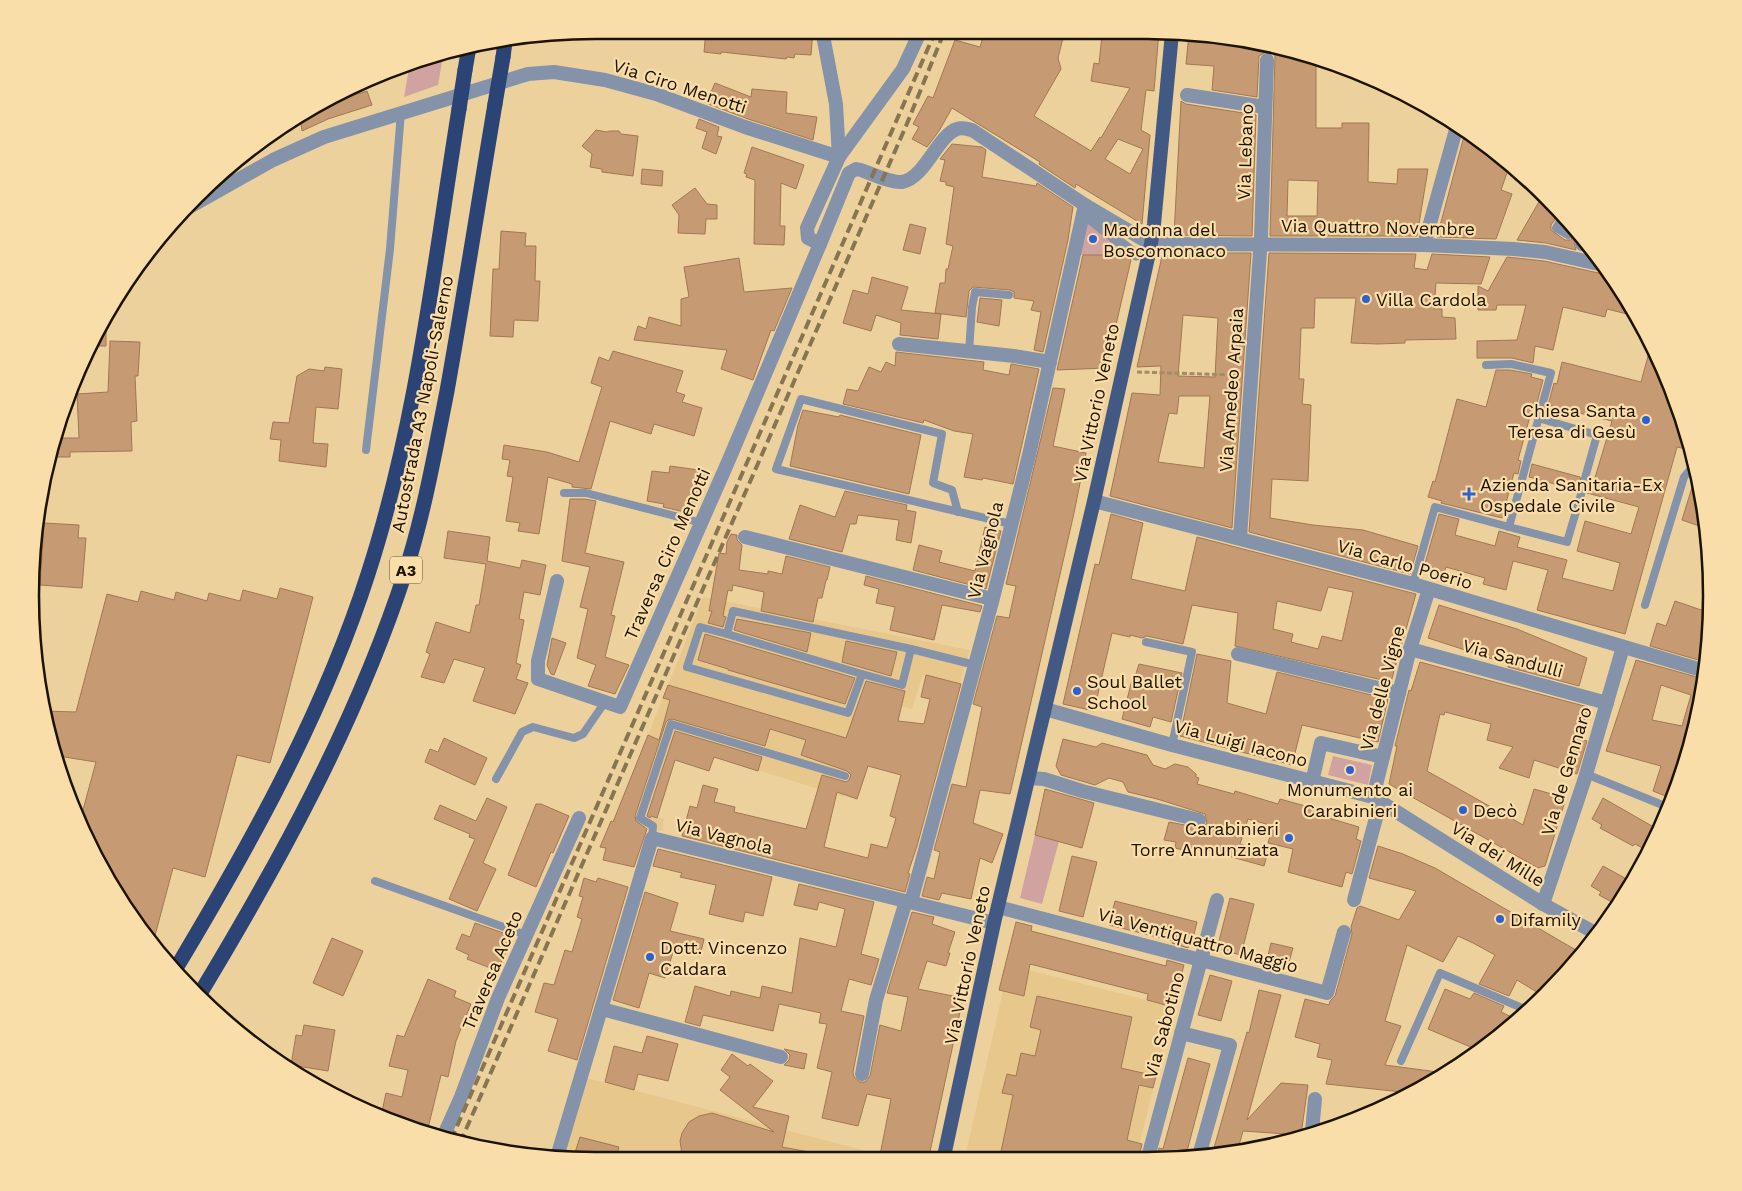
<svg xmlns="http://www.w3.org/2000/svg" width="1742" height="1191" font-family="'Work Sans',sans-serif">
<rect width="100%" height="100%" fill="#edd19d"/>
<g fill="#e7c78c">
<path d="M703,597L970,650L960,684L923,675L912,709L874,700L844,797L680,746L657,818H664L662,831L615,818Z"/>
<path d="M1005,964L1174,1007L1135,1161H964L1003,991L999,990Z"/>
<path d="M587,1078L893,1158L892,1161H596L564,1158Z"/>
</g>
<g fill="#d0a3a0">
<path d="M444,51L438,85L404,97L410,62Z"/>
<path d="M1092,216L1136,248V255H1078L1089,218Z"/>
<path d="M1333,756L1372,765L1368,785L1328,775Z"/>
<path d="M1035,835L1059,841L1042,904L1020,898Z"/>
</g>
<g fill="#c69b74" stroke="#a17752" fill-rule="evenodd">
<path d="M706,30H813L811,55L795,54L794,58L787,57L786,59L721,52V54L704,52Z"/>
<path d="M985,30H1065L1058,58L1061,69L1034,116L1091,151L1100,137L1101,138L1130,88L1091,81L1094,63L1099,64L1102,35L1117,36L1115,30L1159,31L1154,91L1146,90L1141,130L1150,135L1142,224L1076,184L1075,188L1039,164L1040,162L952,108L939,131L927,147L912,139L919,127L913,124L928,96L933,98L955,40L980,47ZM1118,139L1143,149L1130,174L1105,159Z"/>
<path d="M1189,34L1257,41L1316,61V128H1342V123H1369L1368,182L1397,184L1398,169H1428L1417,236H1270L1275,56L1272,53L1267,51L1259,56L1257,97L1212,90L1214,66L1186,64ZM1288,180L1318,181L1317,216H1287Z"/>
<path d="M715,83L751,97L752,89L787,92L786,113L817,117L813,140L748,119L706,103Z"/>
<path d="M367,91L372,105L328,119L302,131L300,116L314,108Z"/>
<path d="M1181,101L1186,104L1256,115L1252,236L1174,235Z"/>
<path d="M699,119L719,127L717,136L722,137L716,154L702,148L707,132L696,128Z"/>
<path d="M596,130L607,132L609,131H619L621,134L638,136L633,176L602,172V169L590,167L592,154L582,146Z"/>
<path d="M1464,136L1482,141L1510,164L1501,190L1512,194L1496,239L1437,237Z"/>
<path d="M952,144L982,147L986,150L982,177L1036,186L1037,183L1073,207L1068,240L1043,352L1034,350L1041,312L1031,310L1034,301L1014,298V292L1010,290L973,287L969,291L966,317L935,313L940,283H945L946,269H948L953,246L946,244L954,187L946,185V182L940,181L945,160L940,159Z"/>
<path d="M752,147L804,165L796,189L781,183L780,226H785L784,245L754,244L755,180L746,177L747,174L744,173Z"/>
<path d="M642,169L663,171L662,186L641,184Z"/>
<path d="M695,188L707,204L717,205V219H706L705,234L678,233L679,215L672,205Z"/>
<path d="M1544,193L1560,212L1551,225V230L1565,240H1571L1573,233L1564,226L1567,221L1579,236L1574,242L1576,250L1546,243L1517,240Z"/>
<path d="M910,224L926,228L920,254L903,250Z"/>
<path d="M501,231L526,233L525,246H536L535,281H540L538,321L514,320L513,337L490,336L493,269H499Z"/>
<path d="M1190,253H1251L1232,528L1110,496L1132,393L1160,395L1161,366L1137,367L1162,256L1192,254ZM1183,315L1218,318L1215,377L1178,376ZM1179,396H1210L1204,468L1158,462L1169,413L1177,414Z"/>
<path d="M1269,253L1416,254L1414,268L1427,270L1432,254L1490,257L1481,284L1436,283L1434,309H1442V317L1455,318L1456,339L1405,340V343L1378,344L1351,343L1356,298H1315L1314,328H1301L1299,379H1304L1302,404L1311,405L1308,481L1272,479L1270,518L1313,525L1363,530L1418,546L1410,574L1249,532Z"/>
<path d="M1083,255H1123L1131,260L1106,368L1057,370Z"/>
<path d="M1507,257L1544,261L1612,276L1635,316L1607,309L1605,317L1563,307L1553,350L1535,346L1533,363L1512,358H1477V341L1517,340L1526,305H1497L1496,310H1478V286L1488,291Z"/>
<path d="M739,258L744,292L792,288L774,331L771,330L753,380L721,369L727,350L634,340L638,326L646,329L649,317L681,326V299L689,297L684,267Z"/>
<path d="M872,277L908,287L901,310L941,314L938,339L900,335L901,323L876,315L871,331L843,323L853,290L868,294Z"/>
<path d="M980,298L1002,300L999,326L977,322Z"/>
<path d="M106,312V346H89Z"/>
<path d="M110,341L140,342L138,376H135L137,421L131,422L132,451L70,452V457H52L57,438H79L77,394L108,392Z"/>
<path d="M1651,345L1669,379L1690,450L1677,447L1625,634L1537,610L1548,570L1513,561L1506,590L1483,584L1485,578L1446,567L1444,573L1424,567L1439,514L1459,519L1455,535L1495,546L1499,531L1520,537L1517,547L1567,560L1562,578L1613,591L1620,563L1577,551L1585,521L1631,534L1639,507L1587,493L1586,488L1583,486L1579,487L1577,490L1529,477L1532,464L1580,477L1581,482L1584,483L1589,482L1590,480L1594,481L1612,421L1548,405L1554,383L1557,384L1562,362L1641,382Z"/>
<path d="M613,351L683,371L676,392L685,395L682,402L702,408L694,436L654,424L651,434L610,421L591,489L572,487V484L548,477L539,534L518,531L520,523L506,521L513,477L507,476L510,460L502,459L504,445L547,452L579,462L602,387L591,383L599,357L609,361Z"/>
<path d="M896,352L984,362L983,370L1009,375L1011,364L1039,369L1013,484L983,478L982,480L964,477L973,434L954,431L924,420L923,423L843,404L847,389L858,391L869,367L881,372L886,362L895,366Z"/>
<path d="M325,367L342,369L338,409L316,407L313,443L328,444L326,467L279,461L281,440L270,439L273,422L289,423L297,376L309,369L324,371Z"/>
<path d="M1496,370H1510L1532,374L1531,377L1543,380L1537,403L1534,402L1532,409L1518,460L1521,461L1518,474L1514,473L1502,518L1441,503L1442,501L1428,497L1433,481L1435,482L1457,399L1486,407Z"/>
<path d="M1053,388L1065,389L1053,446L1086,453L1074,513L1010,794L980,790L973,823L1003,834L992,863L980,858L971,899L942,893L939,900L922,896L927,877L934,879L940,852L934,850L952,784L966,787L982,707L973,704L997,616L1009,618L1016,586L1006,584Z"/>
<path d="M803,410L839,417L840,415L921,435L909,494L790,466L798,425Z"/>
<path d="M670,466L706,471L693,514L663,507L664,504L647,501L652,471L669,473Z"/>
<path d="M1697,471L1701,485L1705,528L1682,520Z"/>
<path d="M845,491L907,505L906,510L916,512L911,543L896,540L899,520L858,515L856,524H850L842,552L789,539L800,505L835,517Z"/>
<path d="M570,499H585L596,501L585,553L624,562L611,615L615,616L605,657L629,665L615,694L588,686L596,665L577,658L588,609L580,607L590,567L562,561Z"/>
<path d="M1111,514L1143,523L1131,579L1185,591L1197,537L1416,594L1391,682L1235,646L1238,613L1192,605L1183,644L1147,636L1142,638L1130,635V637L1112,633L1094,711L1063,704L1095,564L1099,565ZM1328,587L1353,592L1342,641L1322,636L1318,649L1291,642L1293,634L1273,629L1277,601L1321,611Z"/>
<path d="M44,523L79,525L78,538H86L82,588L40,585Z"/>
<path d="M985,527L1001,531L986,589L913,570L919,545L942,551L939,562L975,571Z"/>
<path d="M448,531L490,537L487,561L520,568L522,560L546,565L540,595L524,592L519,619L524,620L516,663L521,665L516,679L528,683L515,714L473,701L485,668L454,659L444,683L421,677L430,654L426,652L436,622L470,633L476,605H479L486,564L444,558Z"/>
<path d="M731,534L737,535V540L742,545L739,570L768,574V571L782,574L786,556L830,567L827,580H826L822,598H818L813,622L761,611L764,592L733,585L732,591L728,590L723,616L726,617L723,627L708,623L712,611H709L719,553L726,554L727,542Z"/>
<path d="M866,576L982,606L980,612L942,605L934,640L890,630L895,607L876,603L879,589L864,585Z"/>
<path d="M280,588L313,597L270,763L237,755L205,877L173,868L153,943L125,910L88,846L80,821L96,762L58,756L43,711L76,712L107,594L138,602L141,591L174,600L176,592L207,601L209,593L240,601L243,590L277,599Z"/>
<path d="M1675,601L1710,613L1705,662L1650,646L1657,623L1666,626Z"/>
<path d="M1439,605L1517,629L1587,658L1579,686L1508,667V664L1428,638Z"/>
<path d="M737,619L811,633L807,652L734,630Z"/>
<path d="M705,634L855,678L845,704L728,670V669L698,660Z"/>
<path d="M552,638L566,643L554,675L551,674L547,665Z"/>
<path d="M846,641L897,652L891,676L842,662Z"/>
<path d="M1197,654L1231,661L1227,703L1266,714L1277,672L1388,699L1378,742L1302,725L1292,765L1180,736Z"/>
<path d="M1636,660L1704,679L1701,706L1673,799L1653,791L1661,766L1606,751ZM1661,685L1691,695L1682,726L1652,720Z"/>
<path d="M1420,662L1588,707L1579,738L1587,741L1577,774L1534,760L1529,778L1499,768L1513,747L1487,740L1491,724L1445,712L1444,715L1440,714L1427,771L1523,825L1534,789L1566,798L1545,866L1538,868L1389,784L1397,746H1395L1409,690L1411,691Z"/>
<path d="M1139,664L1182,673L1171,722L1153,717L1150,727L1122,719L1132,680H1134Z"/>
<path d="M926,675L961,684L917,846L908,873L910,874L905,892L682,836L690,806L697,808L703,785L718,789L714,802L735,807L734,812L806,829L822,775L846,782L849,780L851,775L847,771L801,755L806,740L770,729L765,746L672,719L668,720L666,722L635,816L636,821L647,829L634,867L603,860L606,848L600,847L611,821L613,822L648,735L659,740L670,700L663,698L668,685L846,738L866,681L905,691L898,721L924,724L930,699L921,697ZM868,766L901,775L890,816L896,818L887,848L871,844L868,858L824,847L837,792L857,799Z"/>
<path d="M675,731L762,757L758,771L714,757L709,771L675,760L657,818L651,816L650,818L647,816Z"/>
<path d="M444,738L487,758L475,785L425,762L430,749L438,752Z"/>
<path d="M1063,739L1096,747L1102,743L1147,755L1153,765L1165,769L1175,764L1188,767L1196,774V777L1199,778L1197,784L1234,794L1235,791L1278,804L1280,799L1316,809L1315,814L1359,827L1356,839L1361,841L1352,874L1346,872L1342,887L1288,872L1293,849L1268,843L1273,826L1248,819L1240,844L1268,852L1264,866L1196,847L1195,853L1175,848L1176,842L1164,840L1169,822L1201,828L1207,823L1205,814L1157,799L1128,792L1123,782L1109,778L1095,785L1061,775L1056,766Z"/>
<path d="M1045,789L1094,803L1082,848L1035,835Z"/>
<path d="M487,798L507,807L483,863L496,869L477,911L449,899L475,839L469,837L470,834L434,819L440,805L476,821Z"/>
<path d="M1603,798L1659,830L1648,851L1635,844L1633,846L1600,828L1602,825L1592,819Z"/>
<path d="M536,804H541L569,816L553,853L551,852L536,887L508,875Z"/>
<path d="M1378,846L1403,854L1435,868L1581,953L1545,997L1517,980L1509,996L1479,984L1495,955L1473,943L1458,936L1443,962L1407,945L1385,1021L1401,1026L1385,1065L1445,1073L1412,1093L1326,1084L1332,1060L1317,1057L1320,1044L1295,1037L1305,999L1329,1005L1330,1001L1335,996L1352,934L1351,927L1357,908L1360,906L1399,920L1416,891L1369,878Z"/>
<path d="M658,849L772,877L763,916L745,912L743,922L709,914L716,885L680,877L682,873L653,866Z"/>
<path d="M1072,856L1097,862L1083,917L1059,911Z"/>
<path d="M1603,866L1632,882L1619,906L1599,895L1601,892L1591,886Z"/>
<path d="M584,878L596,882L598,878L628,887L577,1060L548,1051L558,1019L535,1012L544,983L554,985L565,950L572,952L582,919L577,917L583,897L579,896Z"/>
<path d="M799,884L874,902L861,954L879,959L871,985L849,979L841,1011L864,1016L853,1072L854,1077L860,1082H865L870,1076L880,1025L901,1031L908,997L887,993L912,912L934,917L932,924L955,932L948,953H950L946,966L927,961L918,989L963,998L928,1161H894L895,1158L880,1155L891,1099L867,1094L858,1126L822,1118L832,1072L817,1068L827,1024L819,1023L821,1013L779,1004L773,1031L703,1015L700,1026L685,1022L695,986L730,996L731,991L760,998L762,986L792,993L800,938L836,947L845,909L819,902L817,910L794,905Z"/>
<path d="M645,892L678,903L670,931L704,939L700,956L674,949L665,978L649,973L639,1008L613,1000Z"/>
<path d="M1230,898L1254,904L1241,955L1217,949Z"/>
<path d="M1115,901L1197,922L1191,946L1189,945L1188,948L1172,943L1173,941L1109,925Z"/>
<path d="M1016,922L1032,926L1031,931L1166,966L1167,960L1184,965L1173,1007L1147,1000L1148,994L1030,964L1024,996L999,990Z"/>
<path d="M475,923L512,936L498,971L467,959L469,955L456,949L462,934L470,937Z"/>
<path d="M332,938L363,951L343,996L313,983Z"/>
<path d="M1271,943L1293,948L1287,969L1266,964Z"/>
<path d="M1210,975L1232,981L1221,1021L1198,1015Z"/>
<path d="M428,979L456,991L454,997L471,1004L456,1041L448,1077L441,1075L428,1128L381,1116L386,1093L402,1097L408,1070L389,1066L397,1035L404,1037Z"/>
<path d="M1445,989L1470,999L1474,993L1504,1006L1501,1012L1518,1020L1491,1044L1480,1051L1428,1029Z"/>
<path d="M1259,990L1281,995L1247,1120L1281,1083L1308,1085L1301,1135L1243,1131L1237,1152L1212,1155L1247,1032L1249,1033Z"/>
<path d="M1037,996L1132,1017L1121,1068L1156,1076L1153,1088L1139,1085L1127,1140L1142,1144L1138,1161H999L1013,1095L1002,1093L1007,1074L1016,1076L1021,1053L1035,1056L1041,1030L1030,1027Z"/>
<path d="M304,1025L335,1030L328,1071L291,1065L296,1035L302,1036Z"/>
<path d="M647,1036L678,1044L668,1081L638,1074L634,1090L605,1082L614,1046L642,1053Z"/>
<path d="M784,1049L807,1054L804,1069L784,1065L789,1060L790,1055Z"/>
<path d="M732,1054L748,1066L750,1064L773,1081L753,1107L789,1116L782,1147L820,1154L819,1161H683L680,1141L682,1133L689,1122L699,1116L712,1113L774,1132L720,1090L730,1077L721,1070Z"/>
<path d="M1188,1058L1210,1064L1186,1155L1187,1157L1156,1160L1159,1148L1163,1149Z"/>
<path d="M580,1137L619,1147L615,1161L573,1159Z"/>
</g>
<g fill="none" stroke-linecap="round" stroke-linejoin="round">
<path stroke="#a18c64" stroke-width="3" stroke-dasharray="5 2.5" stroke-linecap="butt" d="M1137,372L1238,375"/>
<g stroke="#8492aa" stroke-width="8">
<path d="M1563,216L1556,228L1568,235"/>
<path d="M969,352L972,307L975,292L1009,295"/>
<path d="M1538,418L1597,435L1585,478"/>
<path d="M366,450L390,249L401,112"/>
<path d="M564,493H586L702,523"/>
<path d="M958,512L952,490L933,483L942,434L801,399L776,469L1011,524"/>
<path d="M1509,527L1567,542L1582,491"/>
<path d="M1413,584L1435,507L1509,527L1551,373L1511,364L1486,365"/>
<path d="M1645,605L1684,477L1695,464"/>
<path d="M727,634L700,627L687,667L848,713L862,674L902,685L911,649"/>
<path d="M1146,642L1192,652L1172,745"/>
<path d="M862,674L727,634L733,611L911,649L975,665"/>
<path d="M1586,774L1670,808"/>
<path d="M496,779L522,732L533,727L574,738L583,734L605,702"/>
<path d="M652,838L653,826L640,818L671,724L845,776"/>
<path d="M375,881L526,935"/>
<path d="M1401,1061L1440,973L1529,1011"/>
</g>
<path stroke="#8492aa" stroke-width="11" d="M1089,218L1136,255"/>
<g stroke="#8492aa" stroke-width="14">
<path d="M822,30L836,104L839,157L903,69L921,30"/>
<path d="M1187,95L1265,107"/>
<path d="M186,209L273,160L324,137L528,74L554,72L605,80L656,94L745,127L839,157L807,228L808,238L820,244L849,173L856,169L861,170C872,174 891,183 902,182C925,178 938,135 957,129C962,127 967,129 972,130L1085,205L1151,244L1424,245L1514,249L1545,252L1603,265"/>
<path d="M1582,244L1588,246"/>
<path d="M1424,245L1457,126"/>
<path d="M899,344L1014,356L1050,362"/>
<path d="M1094,501L1413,584L1705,671"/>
<path d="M745,537L992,599"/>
<path d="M1240,538L1261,237L1267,60"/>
<path d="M557,581L538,661V679L620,707L728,462L820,244"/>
<path d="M1410,649L1607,703"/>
<path d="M1238,654L1399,693"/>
<path d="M1029,778L1044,779L1082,791L1199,820"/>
<path d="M1312,782L1321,743L1383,757"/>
<path d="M1373,797L1410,649L1429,589"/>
<path d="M1354,900L1377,814L1382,803"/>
<path d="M911,902L992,602L1029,455L1085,205"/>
<path d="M1543,904L1585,778L1623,647"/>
<path d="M998,907L1327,993L1344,932"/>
<path d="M602,1009L781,1057"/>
<path d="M1181,1033L1230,1045L1199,1156"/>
<path d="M862,1074L876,1000L906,901"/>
<path d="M1312,1131L1315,1099"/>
<path d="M443,1137L461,1097L498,998L579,818"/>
<path d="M557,1157L652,838L994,923"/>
<path d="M1147,1161L1217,900"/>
</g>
<path stroke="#8492aa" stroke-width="14" d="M1045,709L1172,745L1373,797L1543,904L1597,934"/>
<path stroke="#425984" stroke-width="14" d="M943,1161L994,923L1094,501L1151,244L1154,224L1172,33"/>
<g stroke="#2b4475" stroke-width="15">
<path d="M503,57L505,42"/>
<path d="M465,70L469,47"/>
<path d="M175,970C250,845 323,714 368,574C417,423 434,264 459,109"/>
<path d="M198,997C279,863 356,723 405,573C424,514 435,452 447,391C464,296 479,199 495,104"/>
</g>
<g stroke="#877451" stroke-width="4" stroke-dasharray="10 5" stroke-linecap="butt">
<path d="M451,1140L936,30"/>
<path d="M460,1143L906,126L945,30"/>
</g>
<g stroke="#2b4475" stroke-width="15">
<path d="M495,104L503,57"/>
<path d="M459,109L465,70"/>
</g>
</g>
<g fill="#2c61cf" stroke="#fadeaa" stroke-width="2">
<circle cx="1093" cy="239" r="5"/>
<circle cx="1366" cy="299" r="5"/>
<circle cx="1646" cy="420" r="5"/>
<path d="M1466.5 486.5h5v5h5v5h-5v5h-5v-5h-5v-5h5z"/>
<circle cx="1077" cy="691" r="5"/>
<circle cx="1350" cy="770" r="5"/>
<circle cx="1463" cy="810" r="5"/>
<circle cx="1289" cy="838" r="5"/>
<circle cx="1500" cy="919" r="5"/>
<circle cx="650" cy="957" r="5"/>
</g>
<g text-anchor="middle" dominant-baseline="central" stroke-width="4.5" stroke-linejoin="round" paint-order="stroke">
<rect fill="#fadeaa" stroke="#5f5034" stroke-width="1" x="390" y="556.5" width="32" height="27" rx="4"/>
<g font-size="16" font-weight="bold" fill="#1d1301">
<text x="406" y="570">A3</text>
</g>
<g font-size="18" fill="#1d1301" stroke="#fadeaa">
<text transform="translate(680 86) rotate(18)">Via Ciro Menotti</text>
<text transform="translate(1245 152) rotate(-88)">Via Lebano</text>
<text transform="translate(1378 227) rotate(1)">Via Quattro Novembre</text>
<text transform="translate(1231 390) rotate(-86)">Via Amedeo Arpaia</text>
<text transform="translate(1096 403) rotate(-78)">Via Vittorio Veneto</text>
<text transform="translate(422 404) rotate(-79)">Autostrada A3 Napoli-Salerno</text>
<text transform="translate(985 550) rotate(-76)">Via Vagnola</text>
<text transform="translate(667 554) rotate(-66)">Traversa Ciro Menotti</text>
<text transform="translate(1405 564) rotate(16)">Via Carlo Poerio</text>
<text transform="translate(1513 658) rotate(15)">Via Sandulli</text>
<text transform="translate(1382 688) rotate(-75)">Via delle Vigne</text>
<text transform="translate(1241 743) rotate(15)">Via Luigi Iacono</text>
<text transform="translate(1566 771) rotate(-73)">Via de Gennaro</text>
<text transform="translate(724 836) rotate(14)">Via Vagnola</text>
<text transform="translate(1498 854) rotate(32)">Via dei Mille</text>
<text transform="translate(1198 940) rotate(15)">Via Ventiquattro Maggio</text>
<text transform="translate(967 965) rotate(-78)">Via Vittorio Veneto</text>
<text transform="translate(492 970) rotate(-67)">Traversa Aceto</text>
<text transform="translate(1164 1025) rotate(-75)">Via Sabotino</text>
</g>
<g font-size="18" fill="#1d1301" stroke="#fadeaa" text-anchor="start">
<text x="1103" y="229">Madonna del<tspan x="1103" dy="21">Boscomonaco</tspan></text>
<text x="1376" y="299">Villa Cardola</text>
<text x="1636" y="410" text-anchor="end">Chiesa Santa<tspan x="1636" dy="21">Teresa di Gesù</tspan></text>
<text x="1480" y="484">Azienda Sanitaria-Ex<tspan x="1480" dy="21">Ospedale Civile</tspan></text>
<text x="1087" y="681">Soul Ballet<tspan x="1087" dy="21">School</tspan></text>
<text x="1350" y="789" text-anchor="middle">Monumento ai<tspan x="1350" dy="21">Carabinieri</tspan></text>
<text x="1473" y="810">Decò</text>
<text x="1279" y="828" text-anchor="end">Carabinieri<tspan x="1279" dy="21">Torre Annunziata</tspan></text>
<text x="1510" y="919">Difamily</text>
<text x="660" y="947">Dott. Vincenzo<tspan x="660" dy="21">Caldara</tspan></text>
</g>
</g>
<path d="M0 0H1742V1191H0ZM595 39H1147A556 556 0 0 1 1703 595V596A556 556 0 0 1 1147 1152H595A556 556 0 0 1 39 596V595A556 556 0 0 1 595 39Z" fill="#fadeaa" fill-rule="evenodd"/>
<path fill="none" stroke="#1d1301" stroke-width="2.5" d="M595 39H1147A556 556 0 0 1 1703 595V596A556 556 0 0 1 1147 1152H595A556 556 0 0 1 39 596V595A556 556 0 0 1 595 39Z"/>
</svg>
